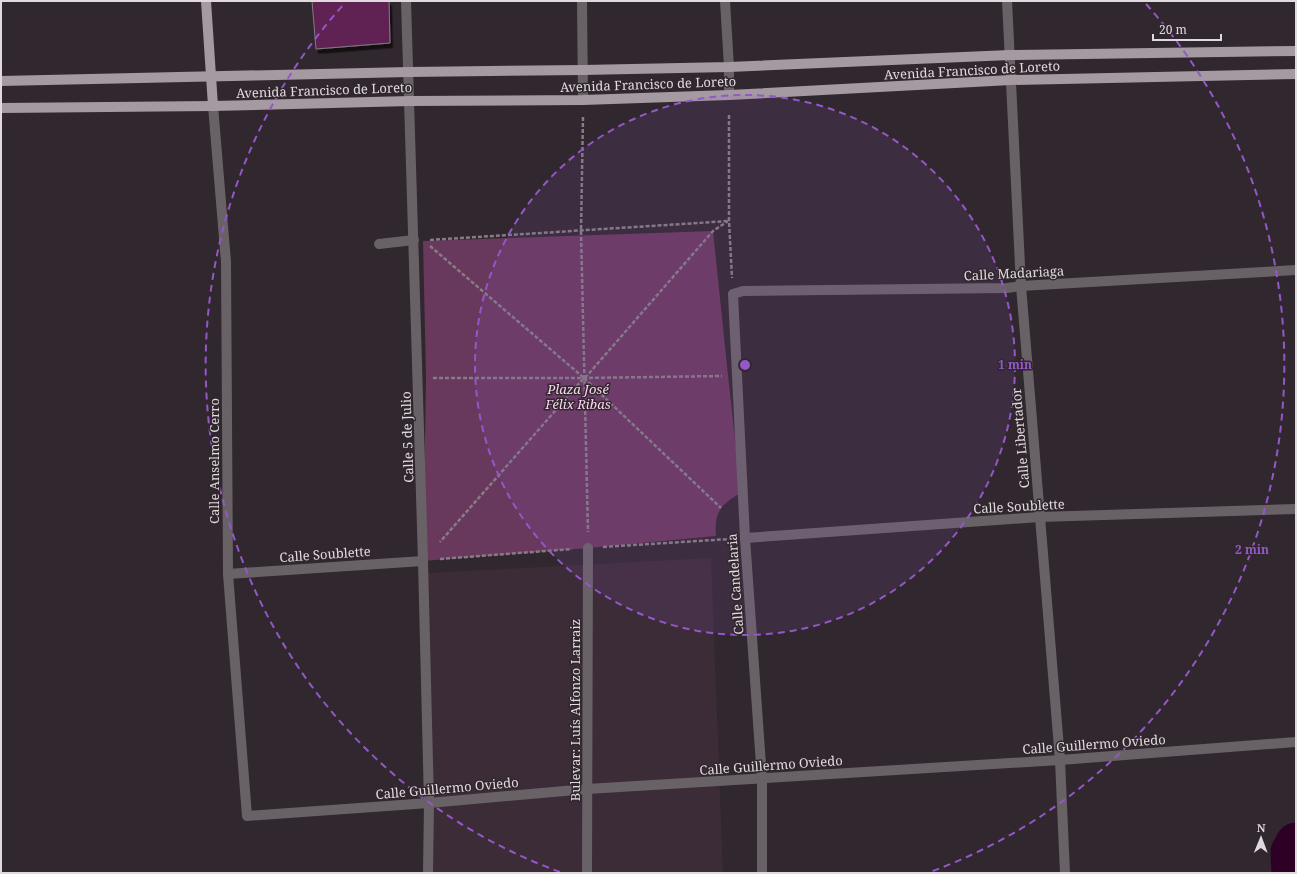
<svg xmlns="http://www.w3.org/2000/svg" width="1297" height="874" font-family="'Noto Serif',serif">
<defs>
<filter id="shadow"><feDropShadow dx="2.5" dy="4.5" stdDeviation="0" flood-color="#0009"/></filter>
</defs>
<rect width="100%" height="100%" fill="#31272e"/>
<path fill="#3c2c38" d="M711,558L723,873H430L428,573Z"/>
<path fill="#68385d" d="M713,231L728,375L741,493C721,504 714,512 716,536L588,548L423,561L426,378L423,241Z"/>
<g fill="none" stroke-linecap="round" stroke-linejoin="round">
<path stroke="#2e0026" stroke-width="41" d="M1292,873L1291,852L1296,843"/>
</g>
<path fill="#602053" stroke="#867982" filter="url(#shadow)" d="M312,1H389L390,43L316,49Z"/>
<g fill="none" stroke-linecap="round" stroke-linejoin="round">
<g stroke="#857d83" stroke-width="2.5" stroke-dasharray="4 2" stroke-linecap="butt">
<path d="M729,115V221L732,278"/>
<path d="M583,117L581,231L588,532"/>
<path d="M430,240L729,221"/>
<path d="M430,246L584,378L440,542"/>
<path d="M433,378H584L722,376"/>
<path d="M584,378L721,508"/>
<path d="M585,378L713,231L728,221"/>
<path d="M603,547L730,539"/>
<path d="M440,559L572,549"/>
</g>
<path stroke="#686266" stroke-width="10" d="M379,244L414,240"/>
<path stroke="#686266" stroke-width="10" d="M587,873L588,548"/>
<g stroke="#686266" stroke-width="10">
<path d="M406,1L423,561L429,803L428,873"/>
<path d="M582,1L583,100"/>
<path d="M725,1L729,67V95"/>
<path d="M1007,1L1021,286L1060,760L1065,873"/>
<path d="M213,106L226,262L228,574L247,816L429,803L587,789L1060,760L1296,742"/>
<path d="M745,538L1040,517L1296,509"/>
<path d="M228,574L423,561"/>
<path d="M762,873V779L745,538L733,294L743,291L1007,288L1021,286L1296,270"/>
</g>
<g stroke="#a59aa2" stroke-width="10">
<path d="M206,1L213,106"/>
<path d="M1,81L409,72L583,70L729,67L1010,55L1296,51"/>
<path d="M1,108L213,106L410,101L583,100L729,95L1011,80L1296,74"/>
</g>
</g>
<circle cx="745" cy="365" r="270" fill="#9457c7" fill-opacity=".12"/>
<g fill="none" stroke="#9457c7" stroke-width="2" stroke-dasharray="7 5">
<circle cx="745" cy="365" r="270"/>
<path d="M560 872A540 540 0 0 1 344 4M1146 4A540 540 0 0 1 930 872"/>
</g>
<g text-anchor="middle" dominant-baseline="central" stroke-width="3" stroke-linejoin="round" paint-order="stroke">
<g font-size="13" fill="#e0d9de" stroke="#31272e">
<text transform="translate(972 70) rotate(-3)">Avenida Francisco de Loreto</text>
<text transform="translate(648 84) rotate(-2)">Avenida Francisco de Loreto</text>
<text transform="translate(324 90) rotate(-2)">Avenida Francisco de Loreto</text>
<text transform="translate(1014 273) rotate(-3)">Calle Madariaga</text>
<text transform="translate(407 437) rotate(-92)">Calle 5 de Julio</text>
<text transform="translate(1020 438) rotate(-95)">Calle Libertador</text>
<text transform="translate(214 461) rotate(-90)">Calle Anselmo Cerro</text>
<text transform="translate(1019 506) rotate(-3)">Calle Soublette</text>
<text transform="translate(325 554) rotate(-4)">Calle Soublette</text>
<text transform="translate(735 584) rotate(-94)">Calle Candelaria</text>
<text transform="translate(575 710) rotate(-90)">Bulevar: Luís Alfonzo Larraiz</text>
<text transform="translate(1094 744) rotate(-4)">Calle Guillermo Oviedo</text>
<text transform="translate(771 765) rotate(-4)">Calle Guillermo Oviedo</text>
<text transform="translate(447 788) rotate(-5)">Calle Guillermo Oviedo</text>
</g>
<g font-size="13" font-style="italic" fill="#fcd4f1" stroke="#31272e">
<text x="578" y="389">Plaza José<tspan x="578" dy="15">Félix Ribas</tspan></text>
</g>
</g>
<circle cx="745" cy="365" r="6" fill="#9457c7" stroke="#31272e" stroke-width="2"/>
<g font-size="12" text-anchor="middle" font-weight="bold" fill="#9457c7" stroke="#31272e" stroke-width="3" stroke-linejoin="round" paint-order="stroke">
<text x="1015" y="369">1 min</text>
<text x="1252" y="554">2 min</text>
</g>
<rect width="1297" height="874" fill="none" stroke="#e0d9de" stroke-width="4"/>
<g transform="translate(1261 838) rotate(1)" stroke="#31272e" stroke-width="3" paint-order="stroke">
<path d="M0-3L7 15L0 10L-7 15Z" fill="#e0d9de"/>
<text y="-6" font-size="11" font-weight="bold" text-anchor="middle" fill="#e0d9de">N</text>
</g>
<path d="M1153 34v6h68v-6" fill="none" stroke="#e0d9de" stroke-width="2"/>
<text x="1159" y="34" font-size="12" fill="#e0d9de" stroke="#31272e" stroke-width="3" paint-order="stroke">20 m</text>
</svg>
